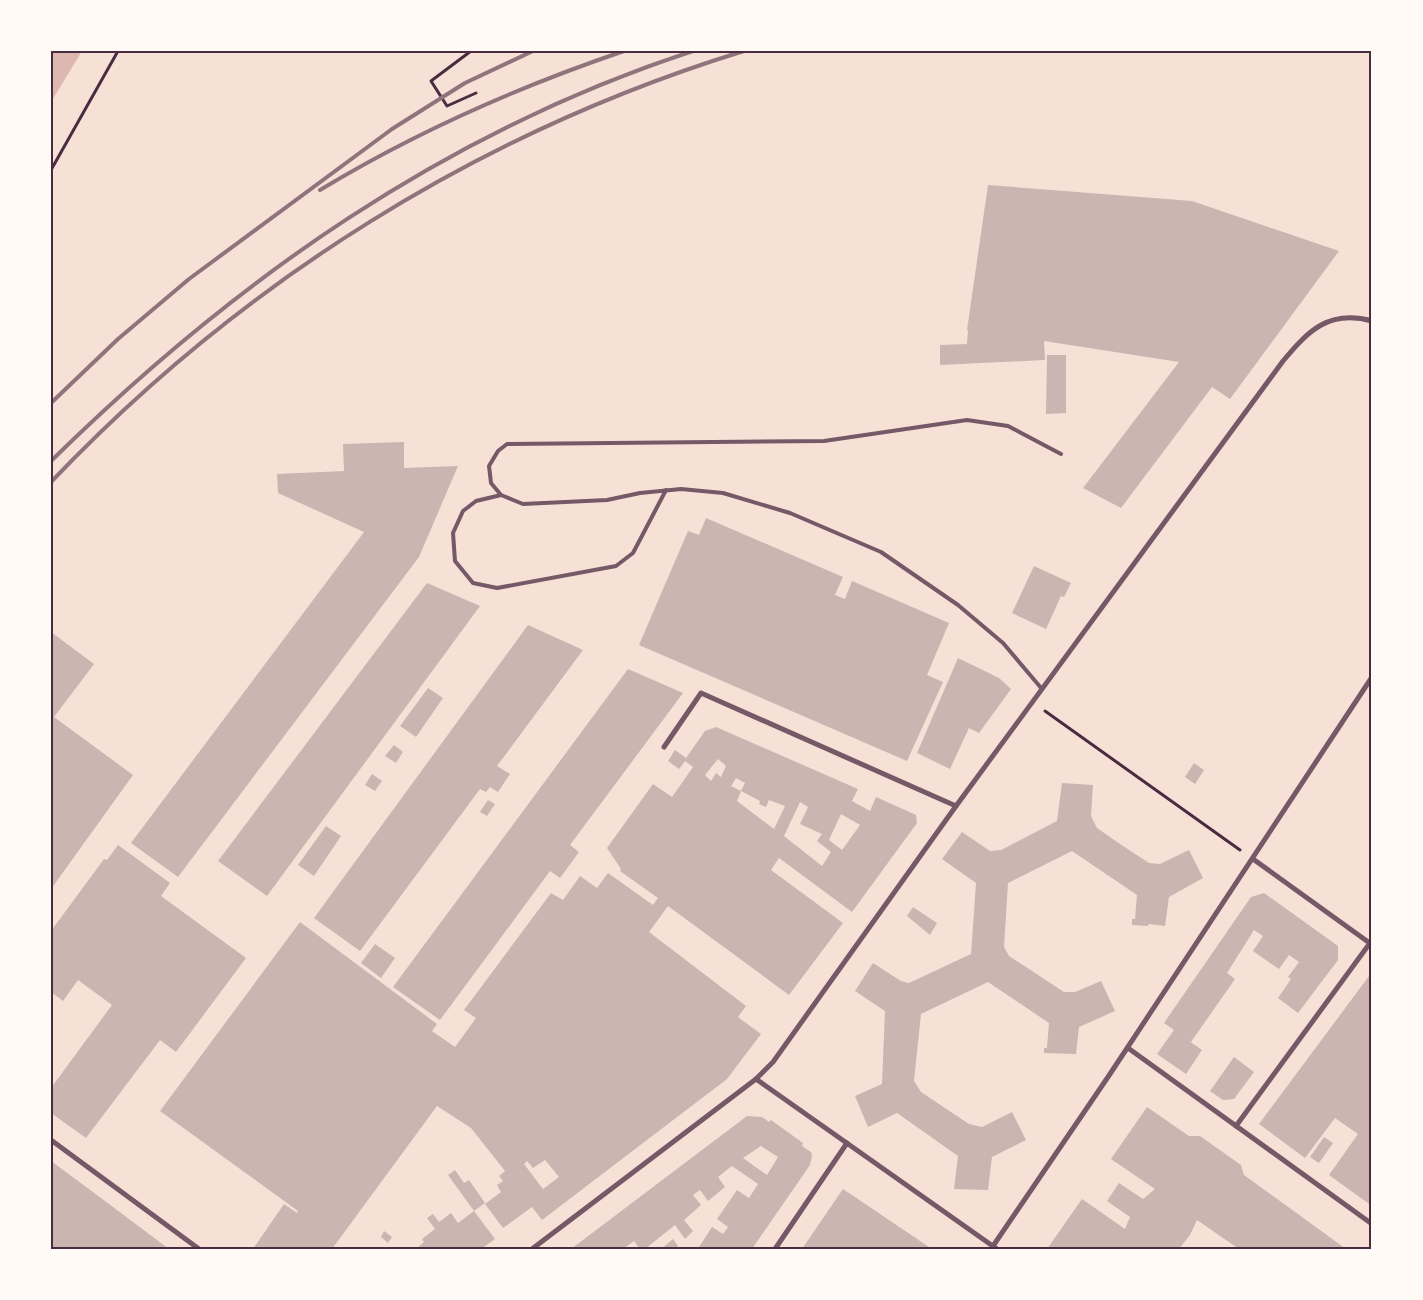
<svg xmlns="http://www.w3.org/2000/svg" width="1423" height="1300" font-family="Cabin,sans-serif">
<rect width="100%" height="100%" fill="#f7e1d7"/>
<path fill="#dcb8b0" d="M51,51H82L51,102Z"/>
<g fill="#ccb4b1" fill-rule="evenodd">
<path d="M988,185L1192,201L1339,251L1230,399L1212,387L1121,508L1083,488L1179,362L1044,341L1045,360L940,365V345L967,344L968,330H967Z"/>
<path d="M1047,355H1066V413L1046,414Z"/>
<path d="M404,442V468L458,466L419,557L178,877L131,843L364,532L278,493L277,474L344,471L343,444Z"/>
<path d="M706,518L843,577L835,595L845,599L852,581L949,623L927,675L943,682L907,761L639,645L688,531L699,535Z"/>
<path d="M1034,566L1071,583L1064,597L1061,596L1046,629L1012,613Z"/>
<path d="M427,583L480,606L267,896L218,861Z"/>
<path d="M528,625L583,650L497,766L510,774L498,792L490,787L486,792L480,789L360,951L314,918Z"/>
<path d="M51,632L94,664L54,717L133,775L51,889Z"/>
<path d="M958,658L999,678L1011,689L979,733L969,728L950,769L917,753Z"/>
<path d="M628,669L683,693L570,845L579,852L560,878L550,871L440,1020L393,987Z"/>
<path d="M428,688L443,698L416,737L400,726Z"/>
<path d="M716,727L858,789L852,801L870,811L876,797L916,815L917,823L852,912L779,858L771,870L843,923L789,995L668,906L649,932L746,1006L738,1017L761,1034L727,1079L542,1220L532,1207L503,1228L485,1204L501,1192L497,1185L503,1181L499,1176L505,1171L471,1128L437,1106L332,1249H253L284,1204L297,1213L298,1211L160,1111L300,922L437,1024L432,1031L455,1047L476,1018L464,1010L551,893L563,900L580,876L597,888L608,873L653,905L658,898L620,871L621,869L607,848L653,784L672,797L693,767L685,761L679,769L668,761L675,750L686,758L705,731ZM718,759L726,766L721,777L716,773L711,781L705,775ZM736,778L745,783L741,791L760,801L759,804L766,807L769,800L785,806L774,829L737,801L741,791L731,786ZM800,802L808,807L800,824L822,834L817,841L831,852L822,866L784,836ZM841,814L860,825L842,850L829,840ZM545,1160L559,1177L543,1189L524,1164L527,1161L533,1168Z"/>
<path d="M394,745L403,752L396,763L385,756Z"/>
<path d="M1194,763L1204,770L1195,784L1185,777Z"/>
<path d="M372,774L382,781L375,791L365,785Z"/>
<path d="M1062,783L1093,785L1091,816L1097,828L1120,844L1149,863L1160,864L1189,850L1203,878L1169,897L1165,926L1149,924L1148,926L1132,925V919H1135L1137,895L1072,851L1008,883L1004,947L1009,956L1064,992H1075L1101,981L1115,1011L1079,1027L1076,1054L1044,1053V1048H1047L1049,1023L988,982L921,1014L914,1081L921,1092L969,1124L982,1127L1012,1112L1026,1140L992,1157L988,1190L954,1189L958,1156L897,1113L868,1127L855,1096L882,1084L885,1011L855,991L873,963L901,981L909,983L971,954L976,883L942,859L962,832L990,851L1001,850L1057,821Z"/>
<path d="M488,800L495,804L487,816L480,812Z"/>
<path d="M326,826L341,836L314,876L298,865Z"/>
<path d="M118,845L170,883L161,896L246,958L176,1052L160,1040L86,1138L51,1113V1088L112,1005L78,980L63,1001L51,992V931L104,859L107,860Z"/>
<path d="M1264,893L1338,946V960L1298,1013L1278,998L1291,979L1288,977L1299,962L1289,955L1279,969L1253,951L1263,936L1254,930L1227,973L1235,979L1191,1042L1182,1036L1202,1050L1186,1074L1157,1054L1174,1030L1164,1023L1251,897Z"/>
<path d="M913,907L937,923L930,935L907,916Z"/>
<path d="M375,944L395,958L381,978L361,963Z"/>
<path d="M1372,972V1206L1329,1175L1358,1134L1335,1118L1305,1158L1259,1124Z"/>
<path d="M1234,1057L1254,1072L1234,1099L1223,1100L1210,1091Z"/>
<path d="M1147,1107L1189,1136H1200L1241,1165L1244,1175L1346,1249H1239L1197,1220L1190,1235L1179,1249H1047L1082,1199L1125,1229L1130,1217L1107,1201L1119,1183L1143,1199L1155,1189L1111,1159Z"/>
<path d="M747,1116L762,1117L769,1122L771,1120L803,1143L802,1146L811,1152L812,1156L810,1165L752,1249H702L699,1247L712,1227L723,1234L728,1227L717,1219L737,1190L749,1198L758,1184L732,1166L718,1177L725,1187L708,1201L700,1190L693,1195L701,1205L684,1220L693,1231L685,1239L675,1225L645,1249H640L634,1241L623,1249H571ZM761,1146L778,1157L767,1175L743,1158Z"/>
<path d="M1324,1137L1333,1143L1319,1163L1310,1157Z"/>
<path d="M51,1161L93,1192L169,1249H51Z"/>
<path d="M455,1170L464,1183L469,1180L485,1203L474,1211L495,1239L481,1249H416L424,1242L422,1239L435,1229L427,1218L433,1214L439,1222L451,1213L458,1223L474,1211L448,1175Z"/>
<path d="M843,1189L932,1249H802Z"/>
<path d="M384,1231L392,1237L388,1243L381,1237Z"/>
<path d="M673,1239L678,1246L675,1249H661Z"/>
</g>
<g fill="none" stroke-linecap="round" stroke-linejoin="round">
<g stroke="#4a2c40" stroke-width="3">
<path d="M471,51L431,81L447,106L476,93"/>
<path d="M51,170L118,51"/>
<path d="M1045,711L1240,850"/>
</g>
<g stroke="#755966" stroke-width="4">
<path d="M501,495L476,501L463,511L453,533L455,561L473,583L497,588L616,566L633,553L666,490"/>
<path d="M1042,689L1003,643L958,605L881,552L790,513L723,493L681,489L640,493L607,500L523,504L501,495L491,483L489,466L498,451L507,444L824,441L967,420L1008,426L1061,454"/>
</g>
<g stroke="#755966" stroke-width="5">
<path d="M664,747L701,693L956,806"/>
<path d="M1253,859L1371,944"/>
<path d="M1128,1048L1372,1224"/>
<path d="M756,1079L997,1249"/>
<path d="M1236,1126L1370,943"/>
<path d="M51,1140L199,1249"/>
<path d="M532,1249L756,1079L773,1062L956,806L1283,361C1308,331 1329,309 1372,321"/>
<path d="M775,1249L847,1143"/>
<path d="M991,1249L1110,1074L1372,677"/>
</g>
<g stroke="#8f747c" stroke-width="4">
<path d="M320,190C416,132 518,87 624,51"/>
<path d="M51,403L118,339L189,279L392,129L465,83L533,51"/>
<path d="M51,461C236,279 445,132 693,51"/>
<path d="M51,482C241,282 480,132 744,51"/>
</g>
</g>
<rect width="1423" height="1300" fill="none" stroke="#fffaf5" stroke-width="105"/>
<rect x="52" y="52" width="1318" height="1196" fill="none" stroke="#4a2c40" stroke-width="2"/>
</svg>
